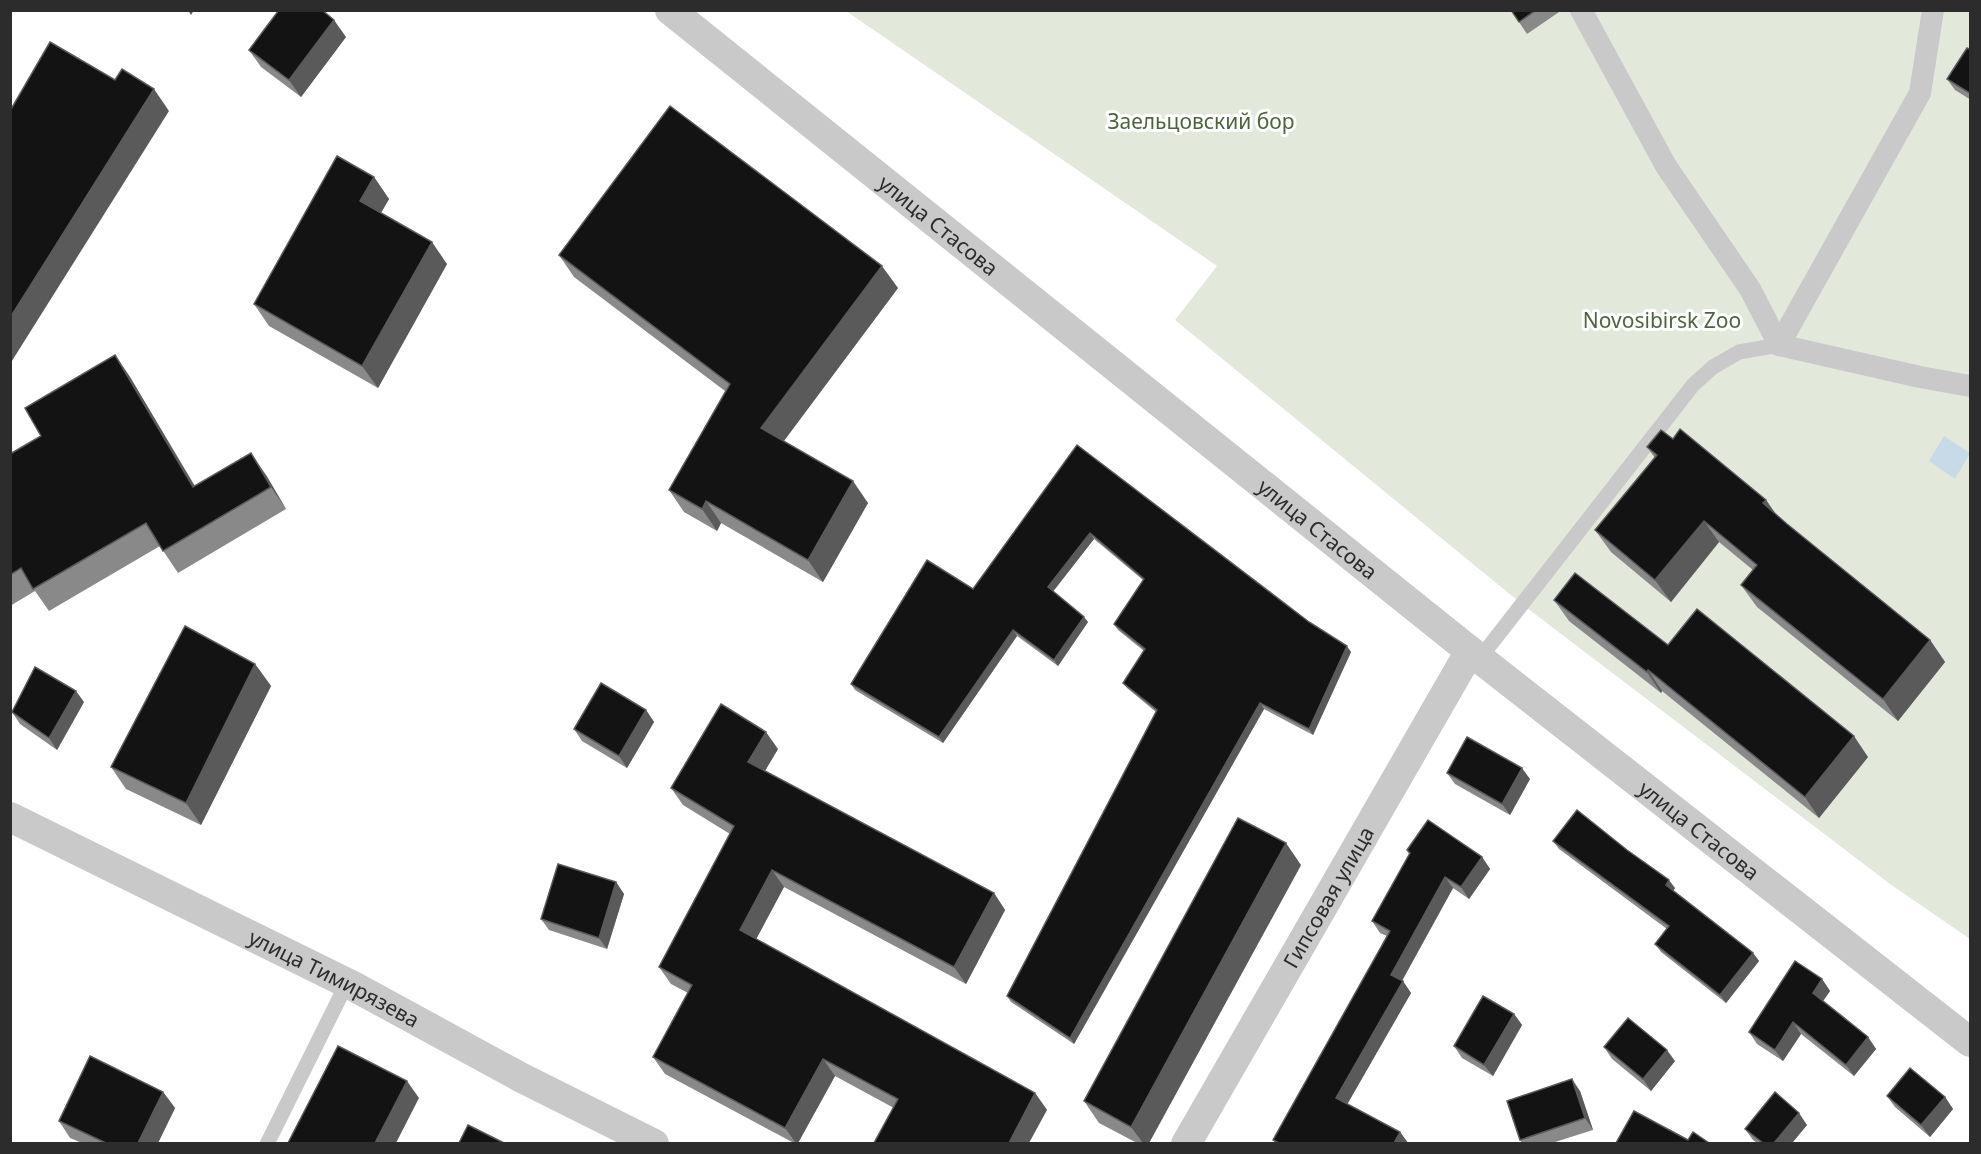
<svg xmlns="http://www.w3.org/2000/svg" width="1981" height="1154" font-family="'Noto Sans',sans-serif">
<rect width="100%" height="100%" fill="#fff"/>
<path fill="#e2e9da" d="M846,11H1970V939L1890,884L1523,605L1175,320L1217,266Z"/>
<path fill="#c7dae8" d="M1944,436L1970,453L1955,479L1929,461Z"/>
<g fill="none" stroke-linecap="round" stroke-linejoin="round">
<g stroke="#c9c9c9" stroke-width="15">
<path d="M1480,658L1693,385L1713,367L1739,352L1779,345"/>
<path d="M267,1144L347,983"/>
</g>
<g stroke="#c9c9c9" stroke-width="22">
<path d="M1581,10L1666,166L1750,289L1779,345"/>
<path d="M1779,345L1920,93L1933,10"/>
<path d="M1779,345L1920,377L1970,386"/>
</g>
<g stroke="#c9c9c9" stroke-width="30">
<path id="s1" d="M670,10L1470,651L1970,1042"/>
<path id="s2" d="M10,817L353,986L522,1078L654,1144"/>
<path id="s3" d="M1186,1144L1470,651"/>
</g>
</g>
<g fill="#898989">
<path d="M1511,10H1562L1527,34Z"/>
<path d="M346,37L301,97L261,67L249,50Z"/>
<path d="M1971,50V100L1955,90L1947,79Z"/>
<path d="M374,177L389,199L381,213L447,264L378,388L269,326L254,304Z"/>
<path d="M559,255L898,288L784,441L868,503L823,582L721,523L717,531L684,512L669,490L725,391L574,277Z"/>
<path d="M115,355L130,377L195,486L266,475L286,509L178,573L160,546L49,611L35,591L10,606V454L41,436Z"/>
<path d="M1673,439L1766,500L1776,514L1787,524L1930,640L1945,662L1898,721L1757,607L1741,585L1753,570L1719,542L1671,602L1611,552L1595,530L1655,458L1647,447Z"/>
<path d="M1077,445L1309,622L1351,652L1313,735L1264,709L1074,1044L1011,1002L1007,996L1156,712L1127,688L1123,683L1144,651L1118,630L1114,624L1143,580L1094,539L1053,591L1088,622L1058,666L1017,636L943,743L855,690L851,684L973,589Z"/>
<path d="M1554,600L1868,757L1819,818L1662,691L1661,693L1569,621Z"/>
<path d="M255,664L271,686L201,825L126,789L111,767Z"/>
<path d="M84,702L57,750L20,724L12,712Z"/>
<path d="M646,710L654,722L627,768L582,741L574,729Z"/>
<path d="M778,749L765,771L994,893L1005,910L966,984L784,887L756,939L1035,1093L1047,1110L894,1108L835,1076L798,1143H794L665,1074L653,1057L688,993L671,984L659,967L730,834L683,805L671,788Z"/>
<path d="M1447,773L1530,779L1510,815L1455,784Z"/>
<path d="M1553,841L1675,888L1673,891L1753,953L1759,961L1726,1003L1661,952L1655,944L1667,929L1559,849Z"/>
<path d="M1407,850L1482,857L1490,869L1469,899L1453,888L1402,981L1411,993L1347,1104L1400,1132L1408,1143H1275L1273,1140L1387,936L1380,933L1372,921L1409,854Z"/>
<path d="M1301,865L1149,1143H1137L1099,1123L1084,1101Z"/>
<path d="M616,882L624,894L607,949L549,930L541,919Z"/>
<path d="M1822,979L1830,991L1823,1001L1868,1037L1876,1049L1854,1076L1801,1034L1783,1061L1757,1044L1749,1032Z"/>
<path d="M1514,1014L1522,1025L1493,1076L1462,1058L1454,1046Z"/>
<path d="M1604,1047L1675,1061L1651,1091L1612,1059Z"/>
<path d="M1580,1091L1593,1130L1552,1143H1522L1520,1140Z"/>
<path d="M163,1092L175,1108L158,1143H82L70,1138L59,1121Z"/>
<path d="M1887,1096L1945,1097L1953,1109L1930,1137L1895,1107Z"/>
<path d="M1807,1125L1792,1143H1757L1753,1140L1745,1129Z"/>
</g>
<g fill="#5a5a5a">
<path d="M188,10H194L191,15Z"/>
<path d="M334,20L346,37L301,97L289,80Z"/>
<path d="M154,89L169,111L10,364V318Z"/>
<path d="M374,177L389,199L375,223L360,201Z"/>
<path d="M432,242L447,264L378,388L362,366Z"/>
<path d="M882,266L898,288L777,450L761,428Z"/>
<path d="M115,355L130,377L208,509L193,487Z"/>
<path d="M251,453L266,475L286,509L271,487Z"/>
<path d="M853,481L868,503L823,582L808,560Z"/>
<path d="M1766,500L1781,522L1763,503Z"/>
<path d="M706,501L721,523L717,531L702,509Z"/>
<path d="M1704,521L1719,542L1671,602L1655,580Z"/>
<path d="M1090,533L1094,539L1052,593L1048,587Z"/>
<path d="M1084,617L1088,622L1058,666L1054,660Z"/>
<path d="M1013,630L1017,636L943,743L939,737Z"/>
<path d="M1930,640L1945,662L1898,721L1883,699Z"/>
<path d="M1347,646L1351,652L1313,735L1309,729Z"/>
<path d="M255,664L271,686L201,825L186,803Z"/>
<path d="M1648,670L1662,691L1661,693L1647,672Z"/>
<path d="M76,691L84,702L57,750L49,738Z"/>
<path d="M1260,703L1264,709L1074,1044L1070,1038Z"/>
<path d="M646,710L654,722L627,768L619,756Z"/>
<path d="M766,732L778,749L760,779L748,762Z"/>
<path d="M1854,736L1868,757L1819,818L1805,797Z"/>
<path d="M1522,768L1530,779L1510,815L1502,804Z"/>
<path d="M1286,843L1301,865L1149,1143H1143L1131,1127Z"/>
<path d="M1482,857L1490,869L1469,899L1461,887Z"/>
<path d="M772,870L784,887L752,947L740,930Z"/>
<path d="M1445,877L1453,888L1399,986L1391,975Z"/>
<path d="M1669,880L1675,888L1672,893L1666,885Z"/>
<path d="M616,882L624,894L607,949L599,938Z"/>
<path d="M994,893L1005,910L966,984L954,967Z"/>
<path d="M1753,953L1759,961L1726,1003L1720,995Z"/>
<path d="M1822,979L1830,991L1821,1004L1813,993Z"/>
<path d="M1403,981L1411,993L1344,1110L1336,1098Z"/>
<path d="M1514,1014L1522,1025L1493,1076L1484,1065Z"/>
<path d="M1793,1022L1801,1034L1783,1061L1775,1050Z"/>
<path d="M1868,1037L1876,1049L1854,1076L1846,1065Z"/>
<path d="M1667,1050L1675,1061L1651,1091L1643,1079Z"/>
<path d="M823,1059L835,1076L798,1143H796L785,1128Z"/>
<path d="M1572,1079L1580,1091L1593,1130L1585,1118Z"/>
<path d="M407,1081L419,1098L396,1143H375Z"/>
<path d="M163,1092L175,1108L158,1143H138Z"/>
<path d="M1035,1093L1047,1110L1029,1143H1009Z"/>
<path d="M1945,1097L1953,1109L1930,1137L1921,1125Z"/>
<path d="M1799,1113L1807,1125L1792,1143H1774Z"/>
<path d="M1400,1132L1408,1143H1394Z"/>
</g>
<g fill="#131313" stroke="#5a5a5a" stroke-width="1.5">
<path d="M279,10H322L334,20L289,80L249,50Z"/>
<path d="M1511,10H1536L1519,22Z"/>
<path d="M50,42L115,80L122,69L154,89L10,318V111Z"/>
<path d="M1967,48L1971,50V94L1947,79Z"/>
<path d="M670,106L882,266L761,428L853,481L808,560L706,501L702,509L669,490L730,384L559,255Z"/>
<path d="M337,156L374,177L360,201L432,242L362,366L254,304Z"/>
<path d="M115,355L193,487L251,453L271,487L163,551L146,523L33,589L21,568L10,575V454L41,436L25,408Z"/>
<path d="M1680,429L1766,500L1763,503L1787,524L1930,640L1883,699L1741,585L1757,565L1704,521L1655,580L1595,530L1657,455L1647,447L1661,430L1673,439Z"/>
<path d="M1077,445L1309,622L1347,646L1309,729L1260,703L1070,1038L1007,996L1157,710L1123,683L1145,649L1114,624L1144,579L1090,533L1048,587L1084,617L1054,660L1013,630L939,737L851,684L927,560L973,589Z"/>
<path d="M1575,573L1668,645L1697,609L1854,736L1805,797L1648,670L1647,672L1554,600Z"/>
<path d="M185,626L255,664L186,803L111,767Z"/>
<path d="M35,667L76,691L49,738L12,712Z"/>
<path d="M601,683L646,710L619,756L574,729Z"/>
<path d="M721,704L766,732L748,762L994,893L954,967L772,870L740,930L1035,1093L1009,1143H874L898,1099L823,1059L785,1128L653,1057L692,985L659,967L734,826L671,788Z"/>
<path d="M1467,737L1522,768L1502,804L1447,773Z"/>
<path d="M1577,810L1627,850L1669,880L1666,885L1753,953L1720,995L1655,944L1669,926L1553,841Z"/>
<path d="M1238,818L1286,843L1131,1127L1084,1101Z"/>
<path d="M1428,820L1482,857L1461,887L1445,877L1391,975L1403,981L1336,1098L1400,1132L1394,1143H1279L1273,1140L1390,931L1372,921L1410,853L1407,850Z"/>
<path d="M558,864L616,882L599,938L541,919Z"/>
<path d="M1795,961L1822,979L1813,993L1868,1037L1846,1065L1793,1022L1775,1050L1749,1032Z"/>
<path d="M1483,996L1514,1014L1484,1065L1454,1046Z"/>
<path d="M1628,1018L1667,1050L1643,1079L1604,1047Z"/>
<path d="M338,1046L407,1081L375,1143H288Z"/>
<path d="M90,1056L163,1092L138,1143H106L59,1121Z"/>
<path d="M1910,1068L1945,1097L1921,1125L1887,1096Z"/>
<path d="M1572,1079L1585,1118L1520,1140L1507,1101Z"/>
<path d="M1775,1092L1799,1113L1774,1143H1763L1745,1129Z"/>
<path d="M1634,1111L1688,1140L1693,1132L1709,1143H1616Z"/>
<path d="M468,1125L504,1143H459Z"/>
</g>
<g text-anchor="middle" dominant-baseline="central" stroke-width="6" stroke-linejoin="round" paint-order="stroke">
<g font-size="21" fill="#4e653c" stroke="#fff">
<text x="1201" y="121">Заельцовский бор</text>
<text x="1662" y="320">Novosibirsk Zoo</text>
</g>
<g font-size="21" fill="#2c2c2c" stroke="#fff">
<text stroke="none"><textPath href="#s1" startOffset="344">улица Стасова</textPath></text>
<text stroke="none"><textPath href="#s1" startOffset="830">улица Стасова</textPath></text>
<text stroke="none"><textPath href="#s1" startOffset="1316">улица Стасова</textPath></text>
<text stroke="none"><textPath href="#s3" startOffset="285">Гипсовая улица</textPath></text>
<text stroke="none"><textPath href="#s2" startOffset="362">улица Тимирязева</textPath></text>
</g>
</g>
<rect width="1981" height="1154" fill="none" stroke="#2c2c2c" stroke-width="24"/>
</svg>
